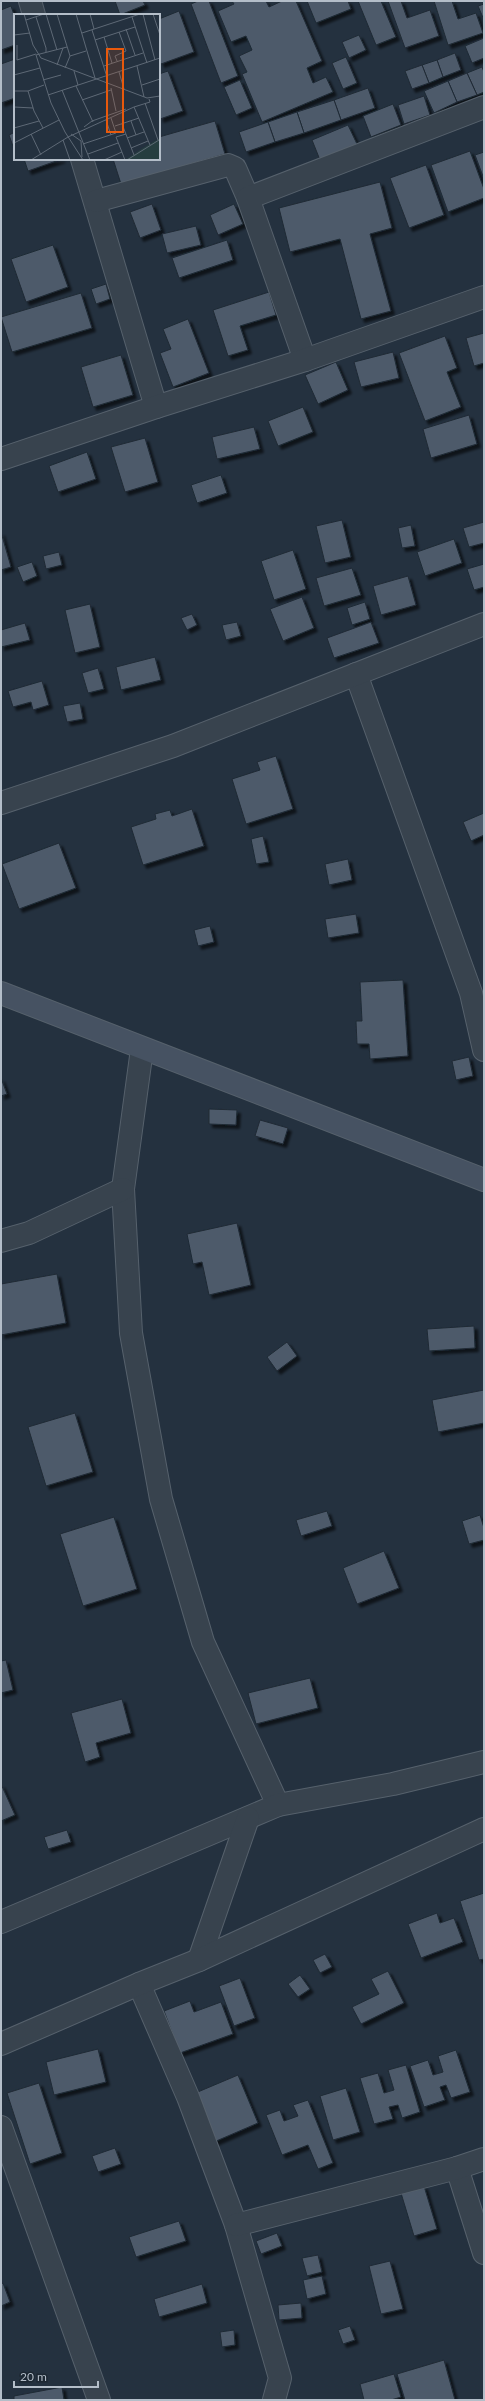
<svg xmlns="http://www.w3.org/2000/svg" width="485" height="2401" font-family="Lato,sans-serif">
<defs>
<filter id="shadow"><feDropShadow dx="3.5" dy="3.5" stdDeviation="1" flood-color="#0009"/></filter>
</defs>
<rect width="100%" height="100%" fill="#24313f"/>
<g fill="#4d5a6a" stroke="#1f2a35" filter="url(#shadow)">
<path d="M115,1H143L145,5L120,15Z"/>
<path d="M198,1H209L238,76L221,83L191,4Z"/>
<path d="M232,1H266L269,7L282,1H296L322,61L307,68L313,83L326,77L333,92L262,122L242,74L247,72L239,56L252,50L246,36L231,42L218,11L234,4Z"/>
<path d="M307,1H348L351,9L316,23Z"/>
<path d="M358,1H381L396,37L376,45Z"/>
<path d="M388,1H401L407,18L430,10L439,36L405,48Z"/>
<path d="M434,1H452L458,19L476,13L483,33L448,45Z"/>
<path d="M484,4V20L478,6Z"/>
<path d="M11,6L15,18V45L1,50V10Z"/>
<path d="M179,11L194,52L161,64L159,58V19Z"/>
<path d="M359,35L366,50L349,58L342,42Z"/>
<path d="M484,38V58L472,63L465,46Z"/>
<path d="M455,53L461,70L443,77L437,60Z"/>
<path d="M346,57L357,83L343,89L332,63Z"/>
<path d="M15,59V98L1,103V64Z"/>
<path d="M437,60L443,77L429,83L422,65Z"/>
<path d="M422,65L429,83L412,89L405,71Z"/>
<path d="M482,67L484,72V92L477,95L467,73Z"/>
<path d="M168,71L183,111L160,119L159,74Z"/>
<path d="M467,73L477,95L457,102L448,81Z"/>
<path d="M240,80L252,108L236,115L224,87Z"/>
<path d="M448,81L457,102L434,113L424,91Z"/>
<path d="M368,88L375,108L341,120L334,100Z"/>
<path d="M424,96L430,115L404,124L398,105Z"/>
<path d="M334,100L341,120L304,133L297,112Z"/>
<path d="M393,104L401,125L371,137L363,116Z"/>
<path d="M297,112L304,133L275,142L268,122Z"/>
<path d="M215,121L225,154L121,184L113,159H159V137Z"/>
<path d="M268,122L275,142L246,152L239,132Z"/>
<path d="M348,125L357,144L320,160L312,140Z"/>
<path d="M15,132V152L9,135Z"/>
<path d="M470,151L484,189V198L448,212L431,165Z"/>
<path d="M484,152V179L475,155Z"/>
<path d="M24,159H62L28,171Z"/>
<path d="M426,165L444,215L409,228L390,178Z"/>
<path d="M380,182L392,228L370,234L391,311L361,319L340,239L290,252L279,208Z"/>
<path d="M152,204L161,230L140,238L130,212Z"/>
<path d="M234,204L243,224L218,235L210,215Z"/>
<path d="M196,226L201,245L167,253L162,234Z"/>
<path d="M227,240L233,260L179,278L172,258Z"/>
<path d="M53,245L68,287L26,302L11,259Z"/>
<path d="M106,284L110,299L96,304L91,289Z"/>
<path d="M269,292L276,315L240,326L248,350L228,356L213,310Z"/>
<path d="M81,293L92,328L12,352L1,317Z"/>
<path d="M188,319L209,373L173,387L160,353L171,349L163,329Z"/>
<path d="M484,333V363L474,366L466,338Z"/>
<path d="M445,336L457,368L447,372L461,407L425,421L399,353Z"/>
<path d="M393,352L399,378L361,387L354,362Z"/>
<path d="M121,355L133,395L93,407L81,367Z"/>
<path d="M336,362L348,390L318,404L305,375Z"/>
<path d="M303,407L313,432L278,446L268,421Z"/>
<path d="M469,415L477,444L431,458L423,429Z"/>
<path d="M254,427L260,449L217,459L212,437Z"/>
<path d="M145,438L158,482L125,492L111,447Z"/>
<path d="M87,452L96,479L58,492L49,466Z"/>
<path d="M221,475L227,493L197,503L191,485Z"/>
<path d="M342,520L351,557L325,563L316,526Z"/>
<path d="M484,522V543L469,547L463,528Z"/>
<path d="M411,525L415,546L402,548L398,528Z"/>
<path d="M1,532L11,567L1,570Z"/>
<path d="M454,539L462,563L425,576L417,552Z"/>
<path d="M293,550L306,589L274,600L261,561Z"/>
<path d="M59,552L62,565L46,569L43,556Z"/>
<path d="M32,562L37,576L23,582L17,567Z"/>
<path d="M484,564V587L474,590L467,569Z"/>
<path d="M352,568L361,595L324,606L316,578Z"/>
<path d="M408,576L416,605L381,615L373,586Z"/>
<path d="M302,597L314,628L283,641L270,609Z"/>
<path d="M365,602L370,619L352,625L347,608Z"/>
<path d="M90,604L100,647L75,653L65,610Z"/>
<path d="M192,614L197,625L187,630L181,618Z"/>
<path d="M237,622L241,636L226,640L222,625Z"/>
<path d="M371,622L379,643L334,658L327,638Z"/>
<path d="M25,623L30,640L1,647V630Z"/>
<path d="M155,657L161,680L121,690L116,667Z"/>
<path d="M98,668L104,689L88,693L82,673Z"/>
<path d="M42,681L49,705L33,710L31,702L13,707L8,691Z"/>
<path d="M80,703L83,719L67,722L63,706Z"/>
<path d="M276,756L293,809L246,824L232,779L260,770L257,762Z"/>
<path d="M192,809L204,846L143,865L131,827L156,819L155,814L170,810L172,816Z"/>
<path d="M484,813V835L471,841L463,822Z"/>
<path d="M263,836L269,862L256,864L251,839Z"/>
<path d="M59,843L76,888L19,909L2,864Z"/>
<path d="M348,859L352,880L329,885L325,864Z"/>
<path d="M356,914L359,933L328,938L325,919Z"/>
<path d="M210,926L214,942L198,946L194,930Z"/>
<path d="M403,980L408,1056L370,1059L369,1044H357L356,1021H362L360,982Z"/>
<path d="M469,1057L473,1076L456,1080L452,1061Z"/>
<path d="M1,1078L7,1094L1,1096Z"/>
<path d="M209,1109L237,1110L236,1125L209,1124Z"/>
<path d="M260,1120L288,1128L283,1144L255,1136Z"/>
<path d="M237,1223L251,1285L209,1295L202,1262L193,1264L187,1234Z"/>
<path d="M57,1274L66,1323L1,1335V1284Z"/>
<path d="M474,1326L475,1348L429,1351L427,1329Z"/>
<path d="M287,1342L297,1356L277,1371L267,1357Z"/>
<path d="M484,1390V1423L438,1432L432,1400Z"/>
<path d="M75,1413L93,1472L46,1486L28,1427Z"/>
<path d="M327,1511L332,1526L301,1536L296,1520Z"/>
<path d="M480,1515L484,1528V1540L469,1544L462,1521Z"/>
<path d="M114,1517L137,1589L83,1606L60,1534Z"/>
<path d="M384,1551L399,1588L357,1604L343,1568Z"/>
<path d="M6,1660L13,1690L1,1693V1661Z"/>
<path d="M310,1678L318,1708L256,1724L248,1693Z"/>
<path d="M122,1699L131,1733L96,1743L100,1757L85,1762L71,1713Z"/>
<path d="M1,1784L15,1815L1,1821Z"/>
<path d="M67,1830L71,1842L48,1849L44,1837Z"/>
<path d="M484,1893V1959L479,1960L460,1901Z"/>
<path d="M437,1913L440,1923L454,1918L463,1942L421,1958L408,1924Z"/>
<path d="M325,1954L332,1967L320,1973L313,1960Z"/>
<path d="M388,1971L404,2003L361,2024L352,2007L379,1994L371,1979Z"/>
<path d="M300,1975L310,1989L298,1997L288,1984Z"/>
<path d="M240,1978L255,2018L234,2026L219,1986Z"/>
<path d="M190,2001L194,2012L221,2002L233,2034L180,2053L164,2011Z"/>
<path d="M98,2049L106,2082L54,2095L46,2062Z"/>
<path d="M456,2050L470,2092L451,2098L446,2085L440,2087L445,2100L424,2107L410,2066L428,2060L433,2075L443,2072L438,2056Z"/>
<path d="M406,2065L420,2112L402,2118L398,2105L389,2107L393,2119L374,2124L360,2078L378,2073L384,2093L394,2090L388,2070Z"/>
<path d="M238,2075L258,2123L214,2142L193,2094Z"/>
<path d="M39,2083L62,2153L30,2164L7,2093Z"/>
<path d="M346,2088L360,2132L333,2140L320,2096Z"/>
<path d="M308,2100L333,2163L318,2169L308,2145L282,2155L266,2115L280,2110L284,2121L298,2116L293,2105Z"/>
<path d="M115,2148L121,2164L98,2172L92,2156Z"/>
<path d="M424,2186L437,2229L414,2236L401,2193Z"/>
<path d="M179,2221L186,2241L136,2257L129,2237Z"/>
<path d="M277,2233L282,2246L261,2254L256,2241Z"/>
<path d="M318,2255L322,2272L307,2276L302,2258Z"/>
<path d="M390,2261L403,2309L381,2314L369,2266Z"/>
<path d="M322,2276L326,2294L307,2299L303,2280Z"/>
<path d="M3,2283L10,2302L1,2306V2284Z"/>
<path d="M202,2284L207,2303L159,2317L154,2299Z"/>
<path d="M301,2303L302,2318L279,2320L278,2305Z"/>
<path d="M350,2326L355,2340L343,2344L338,2330Z"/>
<path d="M234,2330L235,2345L222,2347L220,2332Z"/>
<path d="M444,2360L455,2400H405L397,2374Z"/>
<path d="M394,2374L401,2397L391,2400H364L360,2384Z"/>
<path d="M62,2387L64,2400H14V2396Z"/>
</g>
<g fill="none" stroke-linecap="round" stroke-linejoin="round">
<g stroke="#56616c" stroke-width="24">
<g id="street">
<path d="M30,1L34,15"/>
<path d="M82,159L156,407"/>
<path d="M96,201L228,165L235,168L248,198"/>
<path d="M305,360L248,198L484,107"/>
<path d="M1,459L156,407L305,360L484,297"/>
<path d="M356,674L471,993L484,1050"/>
<path d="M1,803L173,746L484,624"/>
<path d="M142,1049L123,1189L131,1333L161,1499L203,1642L278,1805"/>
<path d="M1,1241L29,1233L123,1189"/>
<path d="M1,1922L278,1805L393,1784L484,1762"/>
<path d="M199,1960L248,1818"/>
<path d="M139,1984L188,2097L236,2225L280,2378L274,2400"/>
<path d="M1,2044L139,1984L199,1960L484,1829"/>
<path d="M1,2127L99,2400"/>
<path d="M457,2168L484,2253"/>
<path d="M236,2225L457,2168L484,2159"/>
</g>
</g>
<g stroke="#56616c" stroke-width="24">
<path id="secondary" d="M1,993L484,1180"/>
</g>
<use href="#street" stroke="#38434e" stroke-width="22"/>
<use href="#secondary" stroke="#465262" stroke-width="22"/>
</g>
<g transform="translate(14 14)">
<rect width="146" height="146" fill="#24313f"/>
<path d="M146,124V146H111L129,134Z" fill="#263e40"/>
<path fill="none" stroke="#5e6976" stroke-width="1" d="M10,0L19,31L27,44L133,84L146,82M32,0L43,36M43,0L56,42M62,0L81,64M76,0L80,15M129,0L141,46M139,0L146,21M22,3L32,34V38M118,3L133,49M12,6L30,0M112,15L121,41M78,16L93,63M68,19L126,0M0,21L16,19M90,23L98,49M81,26L121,13M3,31V46L22,40M53,33L22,41L37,89L51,118L69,146M103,47L101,42L112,37L105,18M43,51L49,34M90,52L129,39M123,52L130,83M51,54L56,42L72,37M60,57L64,71M105,58L110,75M0,61L26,54M29,66L47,61M128,71L146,65M62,72L79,108M97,74L102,97M48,76L76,146M0,77H14L30,71M14,77L20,97L29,114M34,81L146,44M68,86L97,76M131,89L144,126M0,93L19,94M120,93L136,88L135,85M92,106L97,121M117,107L122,121M108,110L120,141M101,112L125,104M70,113L78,107L112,95M0,114L25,107M17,120L27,141M57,120L67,127L68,143M113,124L130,118M49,126L56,146M0,129L45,106M69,130L102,119L97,104M117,134L134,127M74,140L104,129M17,146L54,123L120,93L136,131M90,146L108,138M111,146L102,123L112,120M113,146L145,126"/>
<path fill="#e8590c" fill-opacity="0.15" stroke="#e8590c" stroke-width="2" d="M93,35H109V118H93Z"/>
<rect width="146" height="146" fill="none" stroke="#b4bec9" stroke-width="2"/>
</g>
<rect width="485" height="2401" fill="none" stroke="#b4bec9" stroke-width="4"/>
<path d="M14 2381v6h84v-6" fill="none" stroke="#b4bec9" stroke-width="2"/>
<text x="20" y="2381" font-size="12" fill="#b4bec9" stroke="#1d2833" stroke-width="3" paint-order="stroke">20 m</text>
</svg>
